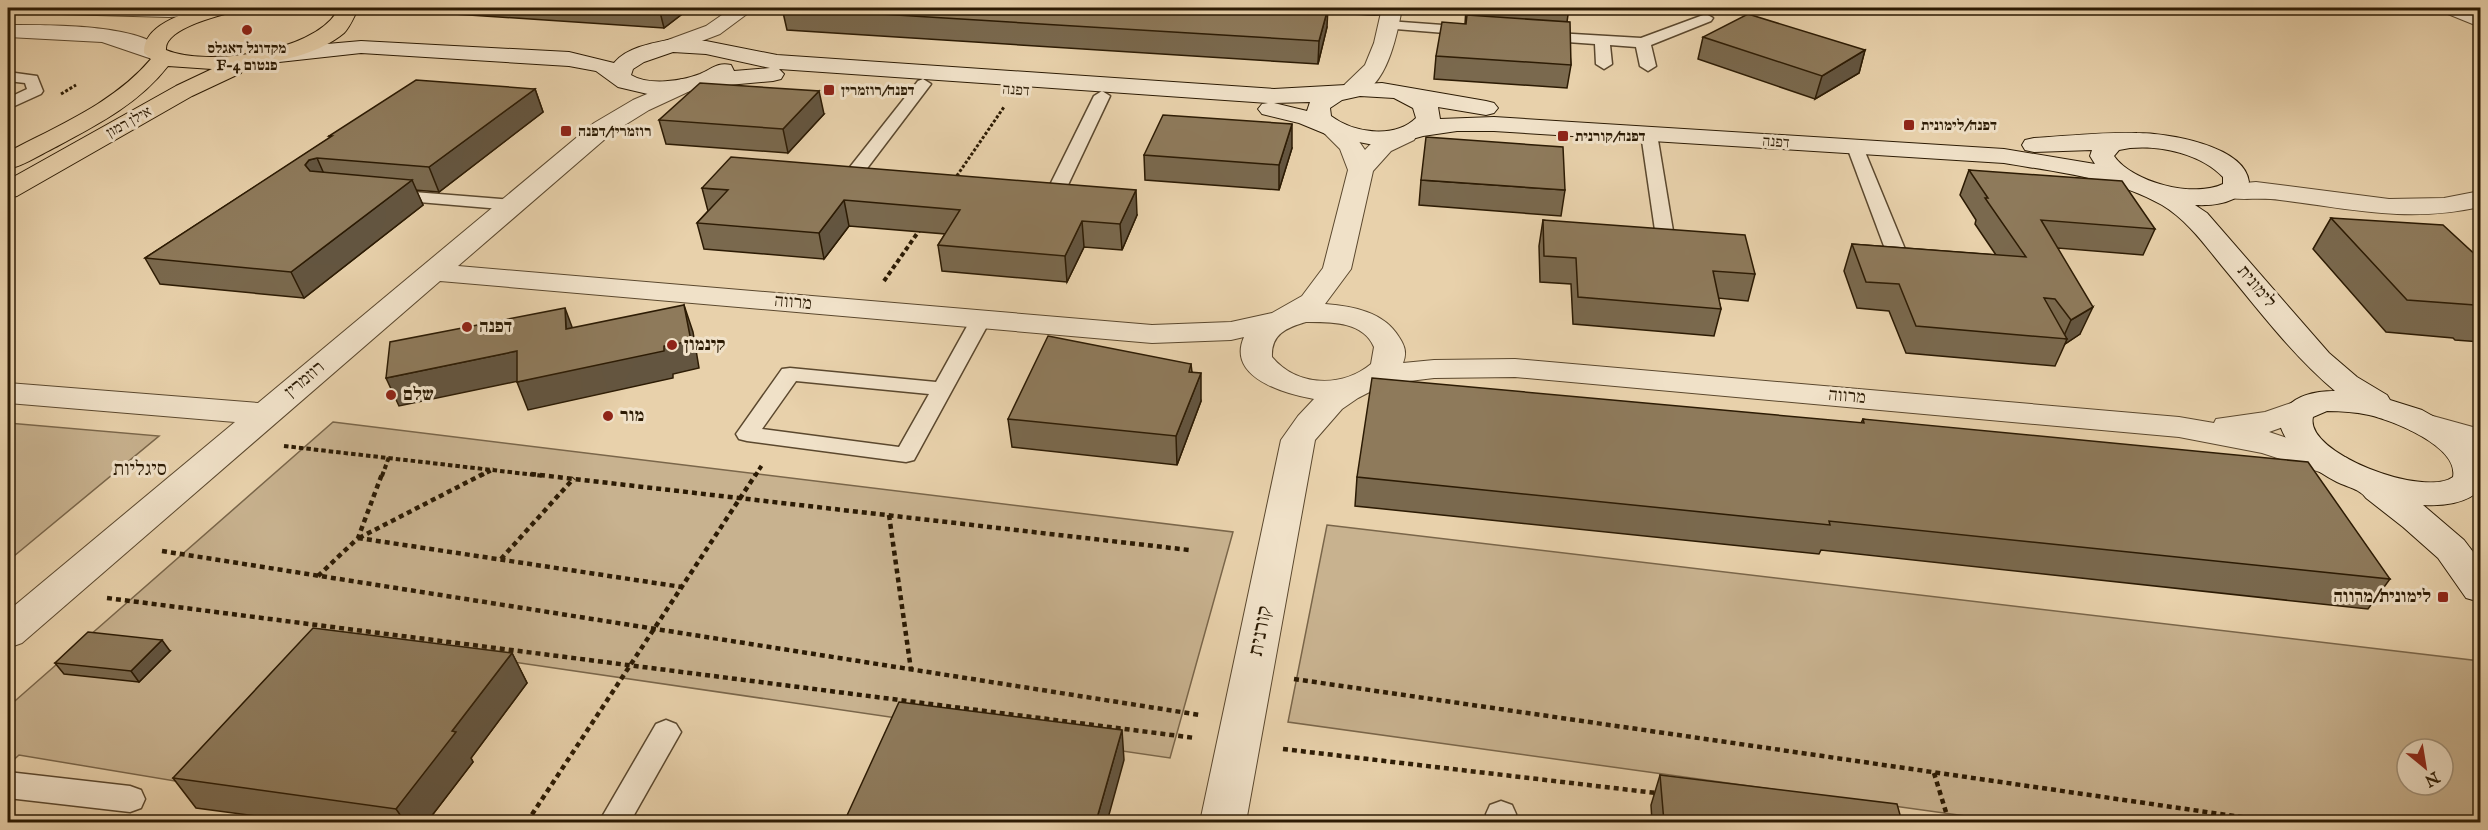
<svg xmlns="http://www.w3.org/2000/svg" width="2488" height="830" font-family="'IM FELL English','Frank Ruhl Libre',serif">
<rect width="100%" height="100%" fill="#e8d1ab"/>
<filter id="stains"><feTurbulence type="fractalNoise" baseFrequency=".00333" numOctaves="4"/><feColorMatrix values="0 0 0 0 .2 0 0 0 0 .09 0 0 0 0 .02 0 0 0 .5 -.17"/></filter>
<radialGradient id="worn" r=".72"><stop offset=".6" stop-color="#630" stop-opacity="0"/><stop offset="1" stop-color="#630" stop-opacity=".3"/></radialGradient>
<g fill="#c8b28f" stroke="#7a664a" stroke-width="1.5" fill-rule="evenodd">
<path d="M333,422L1233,532L1170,758L322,634L181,782L19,755L8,765V707Z"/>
<path d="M8,423L159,436L8,561Z"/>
<path d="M1327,525L2480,661V822H2009L1288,722ZM2407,749H2443V785H2407Z"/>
</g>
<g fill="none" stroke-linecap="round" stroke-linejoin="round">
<g stroke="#5b482e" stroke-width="3">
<g id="lane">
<path d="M1337,8H1396L1398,10C1391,17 1344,15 1337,8Z"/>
<path d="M1706,14L1713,18L1711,21L1651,45L1656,66L1648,71L1640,66L1636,47L1610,45L1612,64L1604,69L1596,64L1595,44L1539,40L1532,36L1539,32L1641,38Z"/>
<path d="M1388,21L1470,27L1477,31L1470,35L1383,28L1381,25L1383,22Z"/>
<path d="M8,72L37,76L43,91L41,94L8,109V98L27,89L25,83L8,81Z"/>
<path d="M923,79L931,84L862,175H850L847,171L850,167L918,81Z"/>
<path d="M1102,91L1110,96L1067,187L1064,191H1052L1049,187L1094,96Z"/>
<path d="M1649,129L1657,134L1674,237L1672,241H1658L1656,237L1641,134Z"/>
<path d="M1855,142L1863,147L1907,254L1904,258H1890L1887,254L1847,147Z"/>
<path d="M389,190L512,200L518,201L521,205L518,209L512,210L383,199L380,195L383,191Z"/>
<path d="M981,313L988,315L991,319L914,460L906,462L747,441L739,439L736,434L782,369L790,368L936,382L971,319L974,315ZM796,381L929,394L899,447L762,429Z"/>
<path d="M666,720L676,724L681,732L630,822H599L656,724Z"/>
<path d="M8,772L130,786L141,790L145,799L141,808L130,812L8,798Z"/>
<path d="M1501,801L1512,805L1516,814V822H1486V814L1490,805Z"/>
</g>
</g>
<g stroke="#5b482e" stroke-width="2">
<g id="street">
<path d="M51,8H233L230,12L223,14L169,17L61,14L54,12Z"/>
<path d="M732,8H755L720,34L673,52L665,51L662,46L665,41L706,26Z"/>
<path d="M1382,8H1402C1397,36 1384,105 1342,95L1339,90L1365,65L1374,43Z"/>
<path d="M2440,8H2466L2480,14V27L2443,12Z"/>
<path d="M8,25C42,25 145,23 166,53L163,58L155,60L102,42L8,37Z"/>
<path d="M682,79L690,81L693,86L690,91L649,110L612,133L458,266L1152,325L1231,322L1272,313L1302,296L1323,268L1348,170L1340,149L1320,129L1323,124C1343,119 1355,135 1365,150C1377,137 1396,125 1414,130L1417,135L1414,140L1391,151L1373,171L1351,269L1325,304C1353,306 1384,312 1399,337C1405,346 1407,353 1403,363L1434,360L1515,359L2179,417L2214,423L2216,419L2265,412L2300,400L2312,403L2316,410L2312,417L2269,432L2347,458L2352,466L2347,474L2335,477L2262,453L2179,437L1515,377L1434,378L1385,384L1358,398L1342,409L1315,440L1246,822H1200L1281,440L1298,416L1314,399C1286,394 1226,378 1244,337L1231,340L1152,343L440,281L22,643L8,648V611L235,422L8,403V383L258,403L594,123L633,100ZM1306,322C1330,322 1363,321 1374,347L1371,364C1342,388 1297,387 1272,357C1271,334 1286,328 1306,322Z"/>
<path d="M2256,182L2389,199L2444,198L2480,191V207C2407,223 2352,209 2280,200C2261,197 2239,201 2221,197L2217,191L2221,185Z"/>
<path d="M2422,413L2480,429V451L2410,430L2405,423L2410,416Z"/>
</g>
</g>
<g stroke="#2c1b04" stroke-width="2">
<path id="secondary" d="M673,39L706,41L777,55L1274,89L1382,83L1486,101L1494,103L1498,108L1494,113L1486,115L1438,107L1440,119L1494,117L2004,149L2095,164L2090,156L2092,150L2034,152L2025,150L2022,145L2025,140L2034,138C2068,136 2103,132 2137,133C2166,133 2245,145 2249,182C2241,203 2215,206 2195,205L2207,213L2329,353L2357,377L2387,395L2390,400L2422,410L2461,432L2480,455V489C2468,504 2441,506 2423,505L2464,540L2480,561V602L2466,598L2438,558L2403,527L2366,498C2360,489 2347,487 2337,482C2312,469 2287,450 2279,422C2286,397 2312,391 2335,391C2292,355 2258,309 2222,266C2204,244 2187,220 2162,205C2114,178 2057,172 2004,163L1494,131H1457L1423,136L1391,145H1374L1333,137L1299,123L1262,114L1258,109L1262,104L1268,103L779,69L784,74L781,79L773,81L706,87L691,91L652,95L618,87L596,71L569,66L361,53L270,63L262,61L259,56L262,51L270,49L361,41L569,52L614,63C627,47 653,43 673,39ZM673,52L706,54L770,68L734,71L731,65C717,62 712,69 700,74C682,81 649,86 631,75L633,69L644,62ZM1360,96L1394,98L1413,108L1416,118C1395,139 1353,133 1331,116L1330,108L1342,100ZM1310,102L1307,111L1274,103ZM2130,148C2161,145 2201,154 2223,177V184C2194,198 2133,183 2114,156L2119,150ZM2327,411C2341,411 2355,412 2369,415C2391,420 2459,446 2453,477C2424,498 2304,453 2313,417Z"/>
</g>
<g stroke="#2c1b04" stroke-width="2">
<path id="primary" d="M204,8H236L233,12C217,16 164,29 166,50C206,67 312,52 336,13L333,8H353L356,13C353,19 349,28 344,33C318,55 276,62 243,67L241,73L192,96L17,196L8,198V180L176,86L212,69L168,66C138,105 93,127 50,150C36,157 23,166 8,169V152C57,126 114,103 151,59L144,53C143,25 182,14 204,8Z"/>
</g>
<g stroke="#2c1b04" stroke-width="3" stroke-dasharray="3 2" stroke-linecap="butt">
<path d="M61,94L76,85"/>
<path d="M954,180L1004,107"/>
</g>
<g stroke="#2c1b04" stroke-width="4" stroke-dasharray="4.5 3" stroke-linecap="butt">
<path d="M884,281L921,228"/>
<path d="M284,446L544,476"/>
<path d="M382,476L389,457"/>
<path d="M480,476L494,469"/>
<path d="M755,476L762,465"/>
</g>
<g stroke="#2c1b04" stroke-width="4.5" stroke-dasharray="5 4" stroke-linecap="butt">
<path d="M531,474L1189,550"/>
<path d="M889,515L911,670"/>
<path d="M358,538L682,587"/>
<path d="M359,538L483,474"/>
<path d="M162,551L1200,715"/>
<path d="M501,559L574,478"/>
<path d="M318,576L358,538L382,474"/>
<path d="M107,598L1195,738"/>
<path d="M1294,679L2275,822"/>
<path d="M1283,749L1656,793"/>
<path d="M1934,773L1949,822"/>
<path d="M527,822L756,474"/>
</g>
<use href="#lane" fill="#f0e1c8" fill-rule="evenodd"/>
<use href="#street" fill="#f0e1c8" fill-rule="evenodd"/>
<use href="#secondary" fill="#f0e1c8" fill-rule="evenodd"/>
<use href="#primary" fill="#e8d1ab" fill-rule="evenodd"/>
</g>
<g fill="#7a694e" stroke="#2c1b04" stroke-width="1.5">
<path d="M408,8H690L664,28L409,11Z"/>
<path d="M782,8L1327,27L1318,64L787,30Z"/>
<path d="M1466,8H1569L1567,22L1571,65L1567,88L1434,79L1436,56L1465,24Z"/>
<path d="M1703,37L1865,50L1859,73L1815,99L1698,59Z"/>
<path d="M535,89L543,112L439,192L416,190L423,205L304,298L160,284L145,258L330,138L329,136Z"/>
<path d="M824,114L788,153L666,144L659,120Z"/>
<path d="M1292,148L1279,190L1145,180L1144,155Z"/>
<path d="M1969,170L2155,229L2143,255L2058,248L2080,334L2065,344L2055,366L1906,353L1889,311L1857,308L1844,271L1852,244L1996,255L1975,224L1976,220L1960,195Z"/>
<path d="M1421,180L1565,190L1561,216L1419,205Z"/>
<path d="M702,188L1137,215L1122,250L1084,247L1067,282L942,271L938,245L945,234L849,226L824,259L704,249L697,223L708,211Z"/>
<path d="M2331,218L2481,260V342L2455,340L2453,338L2386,332L2313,249Z"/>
<path d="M1543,220L1755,274L1748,301L1718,298L1721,309L1714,336L1573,324L1571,284L1540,282L1539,246Z"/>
<path d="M1191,364L1192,372L1201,401L1177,465L1012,447L1008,419Z"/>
<path d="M1863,419L2390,579L2368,609L1821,550L1819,554L1355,506L1357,477L1861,423Z"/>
<path d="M170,651L139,682L64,674L55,663Z"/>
<path d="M512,653L527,683L471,758L473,762L427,822H300L196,808L173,778Z"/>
<path d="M1660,775L1902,822H1652L1651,805Z"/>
</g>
<g fill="#635540" stroke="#2c1b04" stroke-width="1.5">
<path d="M659,8H690L664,28Z"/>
<path d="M1328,8L1327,27L1318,64L1319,41Z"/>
<path d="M1865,50L1859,73L1815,99L1822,76Z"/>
<path d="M535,89L543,112L439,192L429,167Z"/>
<path d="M819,91L824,114L788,153L783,129Z"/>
<path d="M1292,124V148L1279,190V165Z"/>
<path d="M317,158L328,183L320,185L305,165L309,160Z"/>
<path d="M412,180L423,205L304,298L291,272Z"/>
<path d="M1136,190L1137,215L1122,250L1120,224Z"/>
<path d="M844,200L849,226L824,259L819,233Z"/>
<path d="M1082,221L1084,247L1067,282L1065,256Z"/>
<path d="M684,305L693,332L699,368L673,374V378L528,410L517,382L664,346Z"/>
<path d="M2093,307L2080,334L2065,344L2067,339L2063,338L2071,320Z"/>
<path d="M565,308L575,335L566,329Z"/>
<path d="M517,351L528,379L399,406L386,378Z"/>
<path d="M1201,373V401L1177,465L1176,436Z"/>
<path d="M162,640L170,651L139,682L131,671Z"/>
<path d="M512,653L527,683L471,758L473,762L427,822H405L396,809L452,731Z"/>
<path d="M1122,730L1124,760L1107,822H1097V818Z"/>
</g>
<g fill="#8e7a5b" stroke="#2c1b04" stroke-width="1.5">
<path d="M782,8H1328L1319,41Z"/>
<path d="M1548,8H1569V9Z"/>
<path d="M1748,14L1865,50L1822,76L1703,37Z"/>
<path d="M1467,15L1570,22L1571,65L1436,56L1442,22L1466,24Z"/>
<path d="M416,80L535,89L429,167L317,158L309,160L305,165L310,171L412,180L291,272L145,258L332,136H329Z"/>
<path d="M700,83L819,91L783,129L659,120Z"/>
<path d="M1163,115L1292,124L1279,165L1144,155Z"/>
<path d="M1426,137L1563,147L1565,190L1421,180Z"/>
<path d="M731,157L1136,190L1120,224L1082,221L1065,256L938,245L960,210L844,200L819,233L697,223L728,190L702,188Z"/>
<path d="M1969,170L2122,181L2155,229L2041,220L2093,307L2071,320L2055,299L2044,298L2067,339L1916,326L1899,284L1866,282L1852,244L2026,257L1985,198H1988Z"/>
<path d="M2331,218L2443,225L2481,260V307H2477L2475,305L2407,300Z"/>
<path d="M1543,220L1745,235L1755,274L1713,271L1721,309L1578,297L1576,258L1544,256Z"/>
<path d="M684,305L691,341L664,346V351L517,382V351L386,378L390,342L565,308L566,329Z"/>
<path d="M1048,336L1191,364L1189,372L1201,373L1176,436L1008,419Z"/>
<path d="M1372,378L1864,423L1863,419L2308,462L2390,579L1829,521L1830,525L1357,477Z"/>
<path d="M313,628L512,653L452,731L456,732L396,809L173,778Z"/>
<path d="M88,632L162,640L131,671L55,663Z"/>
<path d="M899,702L1122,730L1097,818L1102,819L1101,822H844Z"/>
<path d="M1660,775L1897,804L1902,822H1664Z"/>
<path d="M8,820L22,822H8Z"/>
</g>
<g fill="#8f2418" stroke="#f0e1c8" stroke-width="2">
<circle cx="247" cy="30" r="6"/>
<rect x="823" y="84" width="12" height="12" rx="3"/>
<rect x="1903" y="119" width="12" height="12" rx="3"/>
<rect x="560" y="125" width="12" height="12" rx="3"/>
<rect x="1557" y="130" width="12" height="12" rx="3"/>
<circle cx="467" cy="327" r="6"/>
<circle cx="672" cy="345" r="6"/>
<circle cx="391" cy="395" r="6"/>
<circle cx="608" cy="416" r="6"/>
<rect x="2437" y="591" width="12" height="12" rx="3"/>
</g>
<g text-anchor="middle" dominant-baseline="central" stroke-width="6" stroke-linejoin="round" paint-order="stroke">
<g font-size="15" font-weight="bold" fill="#2c1b04" stroke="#f0e1c8" text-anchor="start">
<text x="247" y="48" text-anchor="middle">מקדונל דאגלס<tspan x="247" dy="17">F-4 פנטום</tspan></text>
<text x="841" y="90">דפנה/רוזמרין</text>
<text x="1921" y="125">דפנה/לימונית</text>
<text x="578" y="131">רוזמרין/דפנה</text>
<text x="1575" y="136">דפנה/קורנית</text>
</g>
<g font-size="15" fill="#2c1b04" stroke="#f0e1c8">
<text transform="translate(1016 90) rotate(4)">דפנה</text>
<text transform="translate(129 122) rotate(-29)">אילן רמון</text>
<text transform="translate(1776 142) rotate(4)">דפנה</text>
</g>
<g font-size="18" fill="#2c1b04" stroke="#f0e1c8">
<text transform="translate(2256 287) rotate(50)">לימונית</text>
<text transform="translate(793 303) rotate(5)">מרווה</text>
<text transform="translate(305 380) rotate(-40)">רוזמרין</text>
<text transform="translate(1847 397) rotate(5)">מרווה</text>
</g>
<g font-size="18" font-weight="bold" fill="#2c1b04" stroke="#f0e1c8" text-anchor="start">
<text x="479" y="327">דפנה</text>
<text x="684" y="345">קינמון</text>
<text x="403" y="395">שלם</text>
<text x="620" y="416">מור</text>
<text x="2431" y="597" text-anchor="end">לימונית/מרווה</text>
</g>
<g font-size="20" fill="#2c1b04" stroke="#f0e1c8">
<text x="140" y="469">סיגליות</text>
</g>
<g font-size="21" fill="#2c1b04" stroke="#f0e1c8">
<text transform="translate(1261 631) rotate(-79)">קורנית</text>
</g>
</g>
<rect width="2488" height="830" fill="none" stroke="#e8d1ab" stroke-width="30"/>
<rect x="9" y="9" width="2470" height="812" fill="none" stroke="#2c1b04" stroke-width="3"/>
<rect x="15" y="15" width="2458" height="800" fill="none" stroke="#2c1b04" stroke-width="1.5"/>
<g transform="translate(2425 767) rotate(150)"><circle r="28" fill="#f0e1c8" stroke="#a2927a" stroke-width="1.5"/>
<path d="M0-4.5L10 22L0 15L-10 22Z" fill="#8f2418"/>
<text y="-9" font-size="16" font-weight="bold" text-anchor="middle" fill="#2c1b04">N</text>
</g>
<rect width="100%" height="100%" filter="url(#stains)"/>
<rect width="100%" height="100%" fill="url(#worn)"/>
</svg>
